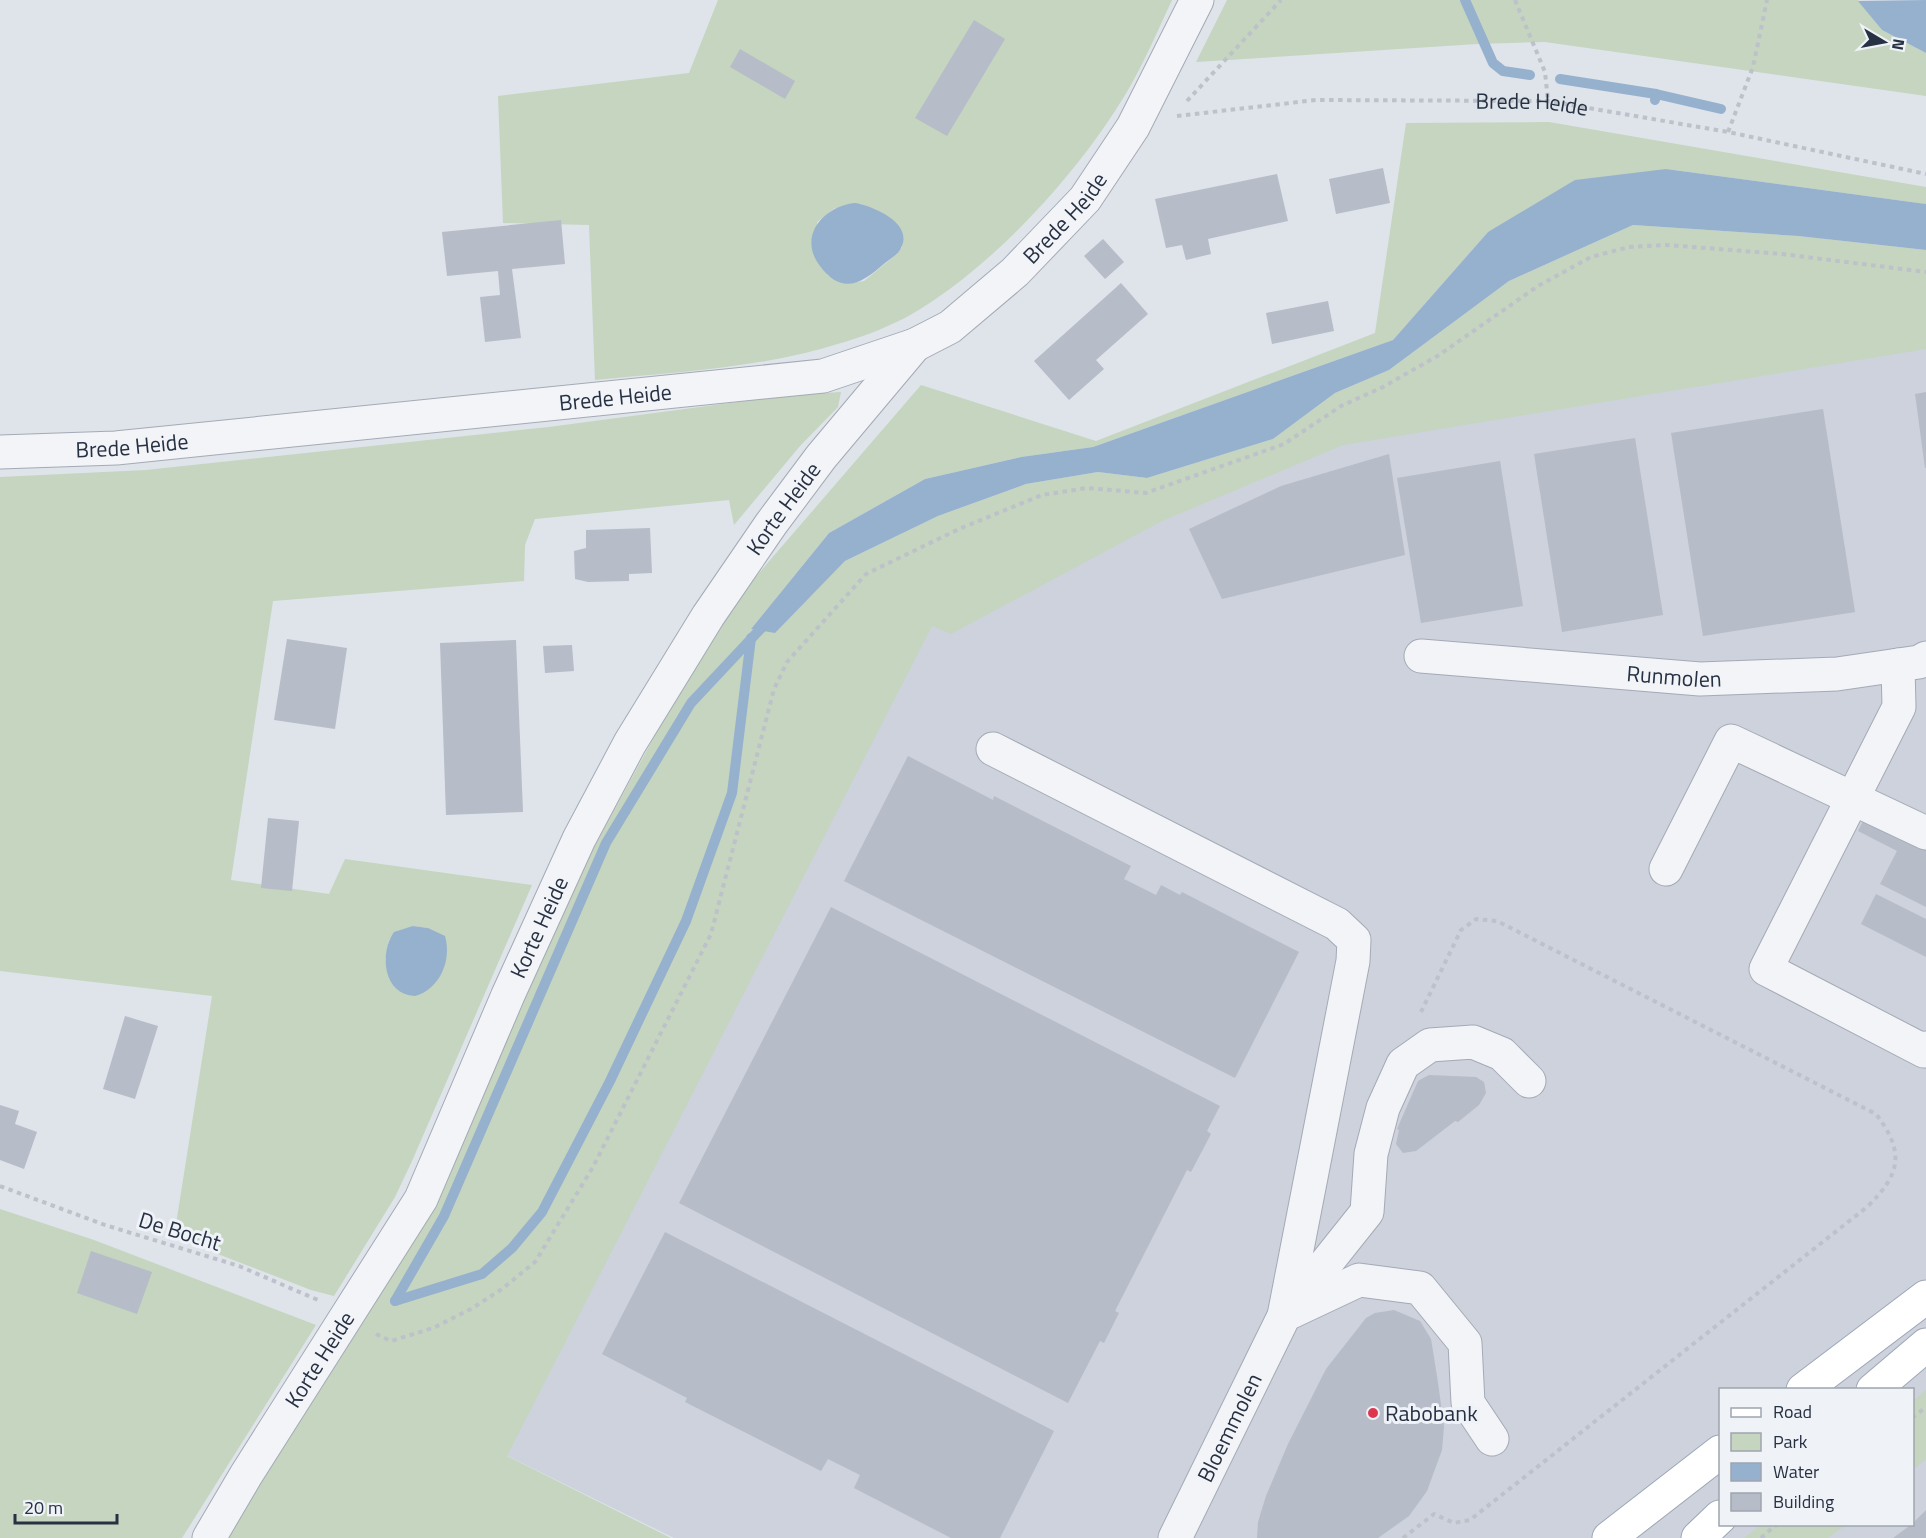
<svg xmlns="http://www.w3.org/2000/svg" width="1926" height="1538" font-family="'Titillium Web',sans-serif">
<rect width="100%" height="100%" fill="#dfe3ea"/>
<path fill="#cdd2dc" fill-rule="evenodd" d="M1926,274V1538H674L487,1446L911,621L1054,503ZM1720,1390H1912V1524H1720Z"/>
<g fill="#c5d5bf" fill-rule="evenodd">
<path d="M718,0H1172C1161,23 1151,47 1139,70C1094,157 998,264 912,314C891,326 865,336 841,343C762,368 677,372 595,380L589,225L503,223L498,96L689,73ZM835,208L903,237L902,247L897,254L864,281L851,283L827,275L817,222Z"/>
<path d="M1227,0H1858L1882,30L1926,53V96L1545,42L1477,44L1196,62Z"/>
<path d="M1549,122L1926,187V204L1666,169L1488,232L1393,340L1093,447L1021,457L925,479L829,533L751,629L775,632L845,561L938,516L1026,484L1098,472L1147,478L1273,439L1335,393L1389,370L1509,281L1633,225L1798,236L1926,250V349L1343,445L1162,521L951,634L932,626L507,1456L671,1538H227L548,932L716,623L921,385L1096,441L1375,333L1406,123Z"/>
<path d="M841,392L838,407L800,446L734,525L729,500L535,519L525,545L524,581L273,601L231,880L329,894L345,859L532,885L412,1161L395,1197L334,1296L311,1290L174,1237L212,996L0,971V477L146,470L549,427L791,395ZM413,926L428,928L385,961L389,940Z"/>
<path d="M0,1209L94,1240L316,1325L182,1538H0Z"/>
<path d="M1926,1390V1459L1913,1470V1401Z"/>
<path d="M1761,1525V1524L1846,1525L1828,1538H1744Z"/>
</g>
<g fill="#96b1ce">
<path d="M1926,0V53L1882,30L1858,1Z"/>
<path d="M1666,169L1926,204V250L1798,236L1633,225L1509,281L1389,370L1335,393L1273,439L1147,478L1098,472L1026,484L938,516L845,561L775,633L751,629L829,533L925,479L1021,457L1093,447L1393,340L1488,232L1575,180Z"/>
<path d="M855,203C873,206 914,223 901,248C898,255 891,258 885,263C863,282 843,297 820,266C797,236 824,206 855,203Z"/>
<path d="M413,926L428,928L445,936C452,960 440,989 415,996C383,995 379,953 394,932Z"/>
</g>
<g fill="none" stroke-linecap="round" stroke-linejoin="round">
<g stroke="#96b1ce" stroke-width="10">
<path d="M1465,0L1493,63L1503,71L1530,75"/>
<path d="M1560,79L1656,94L1655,100"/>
<path d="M1656,94L1721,109"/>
<path d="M395,1301L444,1216L606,843L691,703L767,622"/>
<path d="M395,1301L482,1274L512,1248L542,1212L610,1081L686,921L732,793L751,638"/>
</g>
</g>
<g fill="#b6bcc8">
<path d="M974,20L1005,39L947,136L915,118Z"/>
<path d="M740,49L795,81L785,99L730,67Z"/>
<path d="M1383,168L1390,203L1336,214L1329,179Z"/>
<path d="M1277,174L1288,221L1208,239L1211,254L1186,260L1182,245L1166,248L1155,199Z"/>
<path d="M561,220L565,264L512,269L521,338L485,342L480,297L500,295L498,271L447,276L442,232Z"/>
<path d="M1103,239L1124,262L1105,279L1084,256Z"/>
<path d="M1121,283L1148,314L1096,360L1104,369L1069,400L1034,361Z"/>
<path d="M1328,301L1334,331L1272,344L1266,313Z"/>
<path d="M1926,392V468H1925L1915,394Z"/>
<path d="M1823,409L1855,612L1703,636L1671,433Z"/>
<path d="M1635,438L1663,615L1562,632L1534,454Z"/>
<path d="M1389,454L1405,555L1222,599L1189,529L1281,486Z"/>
<path d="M1500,461L1523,606L1421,623L1397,478Z"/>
<path d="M650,528L652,573L629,574V581L588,582L575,579L574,551L586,548V530Z"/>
<path d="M287,639L347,648L335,729L274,720Z"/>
<path d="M516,640L523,812L446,815L440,643Z"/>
<path d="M572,645L574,671L545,673L543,646Z"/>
<path d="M908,756L993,800L994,796L1131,866L1124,879L1156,895L1161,885L1180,895L1182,892L1299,952L1235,1078L844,881Z"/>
<path d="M1866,815L1926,846V907L1880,884L1897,851L1858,831Z"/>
<path d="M268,818L299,821L292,891L261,888Z"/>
<path d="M1876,894L1926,919V957L1861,924Z"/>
<path d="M831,907L1220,1106L1207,1131L1211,1134L1191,1172L1187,1170L1115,1311L1119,1313L1104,1343L1100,1341L1068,1403L679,1203Z"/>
<path d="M125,1016L158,1026L135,1099L103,1089Z"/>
<path d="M1429,1075L1476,1077L1484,1082L1486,1093L1479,1105L1458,1122L1455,1121L1416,1151L1403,1153L1396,1144L1399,1130L1397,1129L1418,1081Z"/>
<path d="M0,1105L19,1111L15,1124L37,1132L24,1169L0,1160Z"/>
<path d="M665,1232L1054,1431L1000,1538H951L854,1488L860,1475L828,1459L821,1471L685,1402L687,1398L602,1354Z"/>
<path d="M91,1251L152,1272L137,1314L77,1293Z"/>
<path d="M1394,1310L1420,1321L1431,1339L1437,1376L1444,1426L1442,1450L1427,1491L1409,1516L1378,1538H1257L1258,1522L1266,1496L1288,1444L1326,1369L1366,1318L1375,1313Z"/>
<path d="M1926,1510V1538H1893L1912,1524Z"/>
</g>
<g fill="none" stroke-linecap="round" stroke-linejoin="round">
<g stroke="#a4aab5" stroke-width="35">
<g id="minor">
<path id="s2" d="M0,452L116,448L823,376L915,345L950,327L1015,272L1085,199L1133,127L1197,0"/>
<path id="s3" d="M1421,656L1700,679L1837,674L1919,662L1926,658"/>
<path d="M1898,665L1899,707L1766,969L1924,1051L1926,1048"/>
<path d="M993,749L1337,924L1354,940L1353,961L1284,1316"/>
<path d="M1666,869L1731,741L1926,833"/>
<path d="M1291,1312L1359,1280L1420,1288L1465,1343L1468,1403L1492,1439"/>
<path id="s4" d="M209,1538L246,1475L421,1199L508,995L579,839L630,743L708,616L771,524L821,457L915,345"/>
<path id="s5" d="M1175,1538L1284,1316L1367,1212L1371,1154L1383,1108L1403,1064L1430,1045L1473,1042L1502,1054L1529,1081"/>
</g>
</g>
<g stroke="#9da7b7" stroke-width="35">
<g id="major">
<path d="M1803,1390L1926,1297"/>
<path d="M1873,1390L1926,1345"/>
<path d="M1609,1538L1720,1452"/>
<path d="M1698,1538L1720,1517"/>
</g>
</g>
<g stroke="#bdc1c9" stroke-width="4" stroke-dasharray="4.5 4.5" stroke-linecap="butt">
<path d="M1515,0L1545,72L1548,101"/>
<path d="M1187,101L1281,0"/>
<path id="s1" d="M1177,116L1316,100L1548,101L1728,132L1926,174"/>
<path d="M1728,132L1753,67L1767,0"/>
<path d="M0,1186L105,1225L239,1266L318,1300"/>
<path d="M376,1334L391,1341L433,1328L471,1309L502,1289L535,1262L593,1167L711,934L774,689L787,662L866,574L959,529L1042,495L1087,488L1146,493L1284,444L1341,406L1383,387L1439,355L1538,286L1591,257L1629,247L1667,245L1782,254L1926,272"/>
<path d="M1912,1418L1926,1407"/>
<path d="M1403,1538L1434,1514L1454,1523L1470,1520L1867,1207C1901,1174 1905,1152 1876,1114L1497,921L1476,919L1461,930L1421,1012"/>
<path d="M1761,1538L1777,1524"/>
</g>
<use href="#minor" stroke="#f2f4f8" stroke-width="33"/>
<use href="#major" stroke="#fff" stroke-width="33"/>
</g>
<circle fill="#dd374f" stroke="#eff2f7" stroke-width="2" cx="1373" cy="1413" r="6"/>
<g text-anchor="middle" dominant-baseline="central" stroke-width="6" stroke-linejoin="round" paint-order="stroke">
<g font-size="22" fill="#263143" stroke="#eff2f7">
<text stroke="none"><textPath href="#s1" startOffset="356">Brede Heide</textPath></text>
<text stroke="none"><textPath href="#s2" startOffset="1122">Brede Heide</textPath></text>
<text stroke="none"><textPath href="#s2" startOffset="618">Brede Heide</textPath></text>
<text stroke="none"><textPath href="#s2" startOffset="132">Brede Heide</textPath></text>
<text stroke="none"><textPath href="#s4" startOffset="1182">Korte Heide</textPath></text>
<text stroke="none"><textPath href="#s3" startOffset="254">Runmolen</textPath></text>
<text stroke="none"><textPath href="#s4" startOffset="696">Korte Heide</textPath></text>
<text transform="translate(180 1231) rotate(17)">De Bocht</text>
<text stroke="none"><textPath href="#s4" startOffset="210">Korte Heide</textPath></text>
<text stroke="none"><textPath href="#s5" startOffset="123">Bloemmolen</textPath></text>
</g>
<g font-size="22" fill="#263143" stroke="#eff2f7" text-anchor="start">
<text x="1385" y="1413">Rabobank</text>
</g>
</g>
<rect x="1719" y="1388" width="195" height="138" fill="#eff2f7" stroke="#9fa5af" stroke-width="1.5"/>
<rect x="1731" y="1408" width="30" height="9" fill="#ffffff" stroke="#9fa5af" stroke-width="1.5"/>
<text x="1773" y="1418" font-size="18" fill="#263143">Road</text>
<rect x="1731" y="1433" width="30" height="18" fill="#c5d5bf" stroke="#9fa5af" stroke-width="1.5"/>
<text x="1773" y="1448" font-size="18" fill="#263143">Park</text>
<rect x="1731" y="1463" width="30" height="18" fill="#96b1ce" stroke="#9fa5af" stroke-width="1.5"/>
<text x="1773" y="1478" font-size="18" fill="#263143">Water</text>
<rect x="1731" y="1493" width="30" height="18" fill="#b6bcc8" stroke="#9fa5af" stroke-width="1.5"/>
<text x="1773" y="1508" font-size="18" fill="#263143">Building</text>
<g transform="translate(1884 42) rotate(100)" stroke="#eff2f7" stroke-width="4.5" paint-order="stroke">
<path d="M0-4.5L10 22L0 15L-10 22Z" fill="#263143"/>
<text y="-9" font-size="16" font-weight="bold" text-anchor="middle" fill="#263143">N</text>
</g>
<path d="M15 1514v9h102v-9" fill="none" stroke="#263143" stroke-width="3"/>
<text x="24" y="1514" font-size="18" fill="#263143" stroke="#eff2f7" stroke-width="4.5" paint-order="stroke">20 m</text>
</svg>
